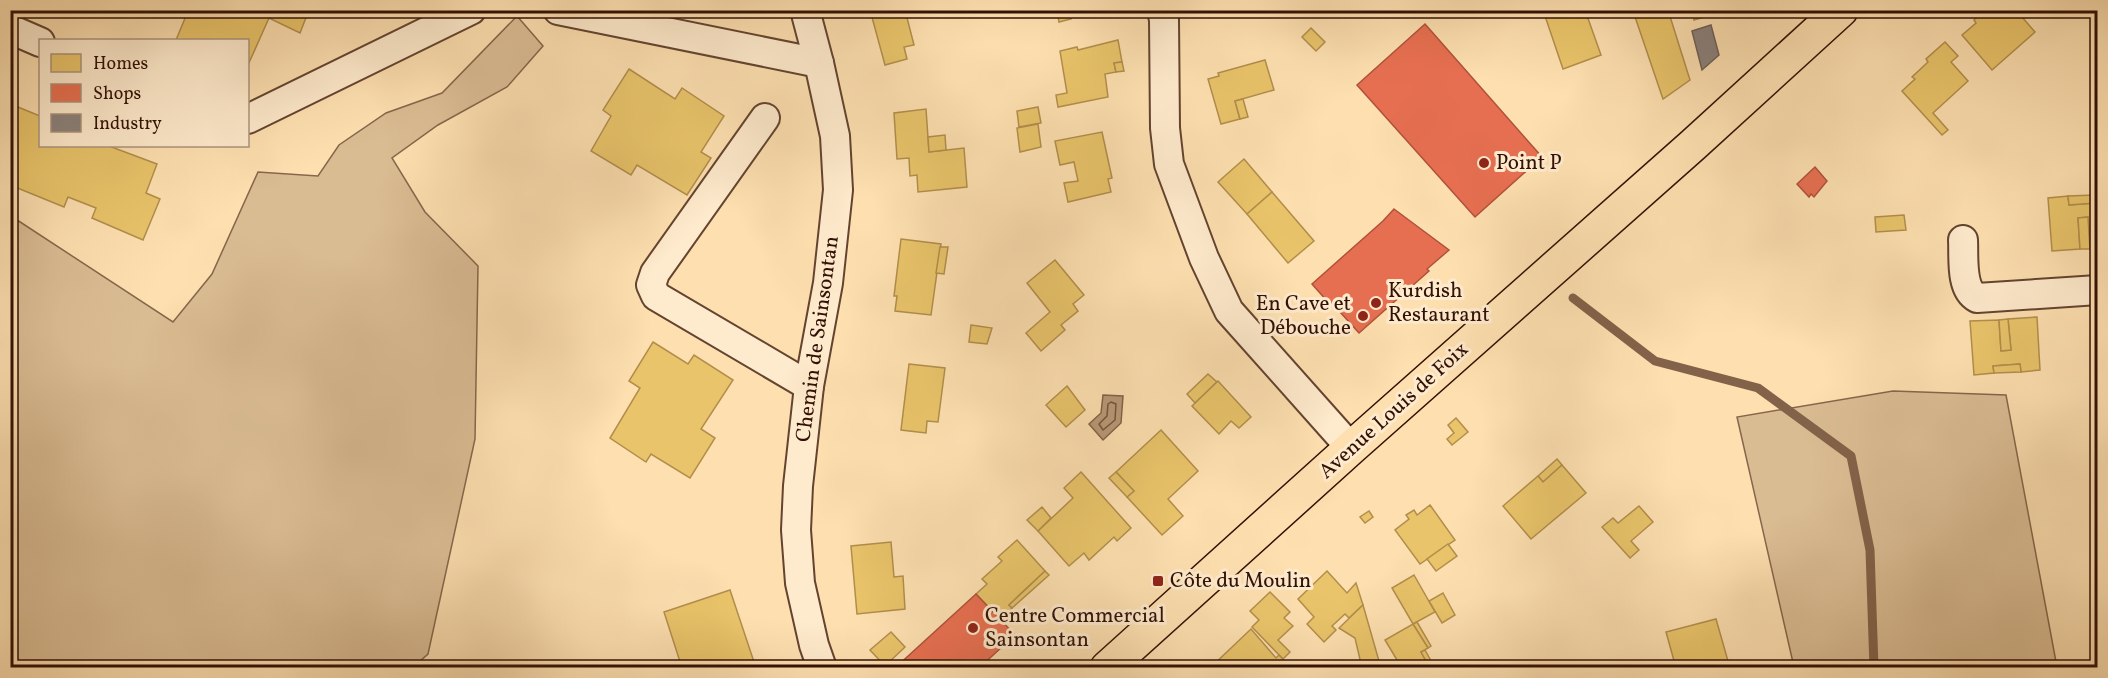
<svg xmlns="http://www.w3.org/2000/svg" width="2108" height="678" font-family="Vollkorn,serif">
<rect width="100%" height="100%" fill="#fddfb0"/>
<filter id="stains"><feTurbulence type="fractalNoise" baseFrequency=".00333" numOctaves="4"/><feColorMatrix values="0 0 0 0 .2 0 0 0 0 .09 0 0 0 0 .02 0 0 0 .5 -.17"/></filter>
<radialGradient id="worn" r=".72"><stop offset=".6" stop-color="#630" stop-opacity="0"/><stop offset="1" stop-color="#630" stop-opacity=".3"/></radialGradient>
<g fill="#dabc93" stroke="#86664c" stroke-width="1.5">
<path d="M517,16L543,46L507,87L438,125L392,158L425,212L478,266L475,439L428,654L412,668L11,667V216L173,322L212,274L258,172L318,176L339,145L386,113L442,93Z"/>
<path d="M1893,391L2006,395L2057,667H1794L1737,417Z"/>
</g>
<path fill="#b89976" stroke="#826249" stroke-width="1.5" d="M1103,395L1123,396L1121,423L1103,440L1089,424L1101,413Z"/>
<g fill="#e9c46a" stroke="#b28e4c" stroke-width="1.5">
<path d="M199,10H309L300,33L269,18L248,65V40H176L188,11L197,16Z"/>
<path d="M870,10H905L914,45L904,47L907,59L885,65Z"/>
<path d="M1057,10H1083L1070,13L1071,19L1059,22Z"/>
<path d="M1560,10H1585L1601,55L1563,69L1545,16Z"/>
<path d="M1668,10L1690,80L1663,99L1633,11Z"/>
<path d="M1692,10H1728L1694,20Z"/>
<path d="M1984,10H2016L2035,32L1992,70L1962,35L1976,23L1974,20Z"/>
<path d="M1311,28L1325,42L1316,51L1302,37Z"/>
<path d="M1118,40L1122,62L1114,63L1116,72L1105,74L1108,97L1058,107L1056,95L1067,93L1060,51L1077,47L1078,50Z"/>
<path d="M1945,42L1958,56L1951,62L1968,81L1933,113L1948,130L1942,135L1902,91L1915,79L1912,77L1928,62L1926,59Z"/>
<path d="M1265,60L1274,90L1235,101L1240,119L1221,124L1208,79L1219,76L1218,73Z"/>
<path d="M1122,62L1124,71L1116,72L1114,63Z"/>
<path d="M629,69L675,99L682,88L724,116L701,152L711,158L687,195L637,165L631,175L591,151L611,116L603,110Z"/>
<path d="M1243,99L1248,117L1240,119L1235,101Z"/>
<path d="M13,105L40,116V146H109L157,164L146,193L160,199L143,240L92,218L96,208L68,197L64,207L10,185V161L17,145L10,142V109Z"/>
<path d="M1038,107L1041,123L1019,127L1017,111Z"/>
<path d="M926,109L929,152L964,148L967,187L918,192L917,175L910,176L909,158L897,159L894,113Z"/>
<path d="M1038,124L1041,147L1020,152L1017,128Z"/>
<path d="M1102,132L1112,178L1108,179L1111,192L1068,202L1064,183L1078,181L1074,162L1060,165L1055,141Z"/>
<path d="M945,135L946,150L929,152L928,137Z"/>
<path d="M1244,159L1272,192L1247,214L1218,182Z"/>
<path d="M1272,192L1314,241L1288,263L1247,214Z"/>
<path d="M2098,194V248L2090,249L2088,217L2078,218L2080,249L2052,251L2048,198L2068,196L2069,205L2095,203V195Z"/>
<path d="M2095,195V203L2069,205L2068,196Z"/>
<path d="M1904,215L1906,230L1876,232L1875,217Z"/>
<path d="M2088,217L2090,249H2080L2078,218Z"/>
<path d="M901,239L941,244L931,315L895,311L897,296H894Z"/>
<path d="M940,247H948L944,274L936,273Z"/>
<path d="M1055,260L1084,295L1073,304L1078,311L1061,325L1065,330L1041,351L1026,333L1050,312L1027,283Z"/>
<path d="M2037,317L2040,370L2021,372L2020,364L1993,366L1994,373L1974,375L1970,321L1999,320L2001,351L2011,350L2008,319Z"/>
<path d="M2008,319L2011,350L2001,351L1999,320Z"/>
<path d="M971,325L992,328L987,344L969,342Z"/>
<path d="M653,342L688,364L694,355L733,380L701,429L715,438L690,478L651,454L646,462L610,438L640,388L629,381Z"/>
<path d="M909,364L945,368L938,422L927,421L926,433L901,430Z"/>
<path d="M2020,364L2021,372L1994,373L1993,366Z"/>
<path d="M1208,374L1217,382L1195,403L1187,394Z"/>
<path d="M1218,381L1251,417L1239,428L1231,421L1219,434L1192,406Z"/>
<path d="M1067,386L1085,410L1066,427L1046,405Z"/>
<path d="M1456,418L1468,432L1452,445L1447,439L1454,433L1448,425Z"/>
<path d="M1161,430L1198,471L1168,499L1183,516L1162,535L1127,497L1134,491L1116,472Z"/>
<path d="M1557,459L1562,465L1543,482L1538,476Z"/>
<path d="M1562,465L1586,493L1531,539L1503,506L1538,476L1543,482Z"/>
<path d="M1081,472L1131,528L1117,541L1114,537L1089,560L1084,553L1069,566L1038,531L1073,498L1064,488Z"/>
<path d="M1116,472L1134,491L1127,497L1109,478Z"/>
<path d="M1430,505L1455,540L1420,564L1395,530L1409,519L1406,515L1414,510L1417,515Z"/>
<path d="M1639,506L1653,522L1631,541L1639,550L1630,558L1602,527L1613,518L1618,523Z"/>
<path d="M1042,507L1051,518L1038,531L1027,520Z"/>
<path d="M1369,511L1373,517L1365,523L1360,517Z"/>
<path d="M1017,540L1045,571L1009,605L1012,608L1001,620L976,594L987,584L982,579L1002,561L998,557Z"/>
<path d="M891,542L894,577L903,576L905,609L857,614L851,546Z"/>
<path d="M1448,544L1457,556L1436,571L1427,559Z"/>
<path d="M1045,571L1049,575L1012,608L1009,605Z"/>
<path d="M1327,571L1347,593L1356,583L1363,605L1349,618L1345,614L1332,626L1336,630L1324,642L1307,624L1314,617L1298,599Z"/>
<path d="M1414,575L1435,612L1413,624L1392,588Z"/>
<path d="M730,590L756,668H682L664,612Z"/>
<path d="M1270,592L1290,612L1284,618L1293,626L1278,640L1290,652L1283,659L1252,627L1259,620L1250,611Z"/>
<path d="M1443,593L1455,615L1442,623L1429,601Z"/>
<path d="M1363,605L1381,668H1362L1355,638L1339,628Z"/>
<path d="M1716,619L1730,668H1676L1666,632Z"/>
<path d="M1417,622L1431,646L1428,648L1413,624Z"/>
<path d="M1413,624L1428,648L1421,652L1430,668H1397L1400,665L1385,640Z"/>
<path d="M1251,629L1276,658L1279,655L1291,668H1210Z"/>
<path d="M891,632L905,647L885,666L870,650Z"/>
<path d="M1425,650L1435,668H1430L1421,652Z"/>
</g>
<g fill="#e76f51" stroke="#b0523a" stroke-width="1.5">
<path d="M1425,24L1542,157L1475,217L1357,85Z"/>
<path d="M1815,167L1827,181L1814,197L1811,194L1809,197L1797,184Z"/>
<path d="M1394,209L1449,250L1427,269L1429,271L1359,333L1330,301L1328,302L1312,284L1383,221Z"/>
<path d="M976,594L1015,635L979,668H895Z"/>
</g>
<path fill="#8a817c" stroke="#6f5f58" stroke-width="1.5" d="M1711,25L1719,55L1702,70L1692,31Z"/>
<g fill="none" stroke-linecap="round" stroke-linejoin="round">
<path stroke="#74543e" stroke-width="1.5" d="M1111,402L1116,404L1115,420L1103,430L1099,424L1107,416L1108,404Z"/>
<path stroke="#826249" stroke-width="9" d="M1573,298L1655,361L1758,388L1851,456L1870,550L1874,668"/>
<g stroke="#644430" stroke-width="32">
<g id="minor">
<path d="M558,10L819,63"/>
<path d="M805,10L819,63L835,136L838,190L828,283L809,386L798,486L796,530L800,583L814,645L822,668"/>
<path d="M1162,10L1164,20L1165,128L1169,164L1204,258L1229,311L1351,448"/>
<path d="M10,29L40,42"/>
<path d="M765,118L655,273L651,285L656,296L809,386"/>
<path d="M248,119L471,10"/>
<path d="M1963,240C1964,257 1960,289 1977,298L2098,290"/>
</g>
</g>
<g stroke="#311005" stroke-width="36">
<path id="major" d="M1107,668L1351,448L1693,145L1841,10"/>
</g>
<use href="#minor" stroke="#feeacc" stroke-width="28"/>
<use href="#major" stroke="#fddfb0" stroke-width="33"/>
</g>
<g fill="#8f2418" stroke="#feeacc" stroke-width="2">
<circle cx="1484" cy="163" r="6"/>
<circle cx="1376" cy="303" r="6"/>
<circle cx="1363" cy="316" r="6"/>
<rect x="1152" y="575" width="12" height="12" rx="3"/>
<circle cx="973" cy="628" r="6"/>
</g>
<g text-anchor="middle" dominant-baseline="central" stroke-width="6" stroke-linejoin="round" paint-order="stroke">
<g font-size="21" fill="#311005" stroke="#feeacc" text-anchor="start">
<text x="1496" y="163">Point P</text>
<text x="1388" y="291">Kurdish<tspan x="1388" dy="24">Restaurant</tspan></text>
<text x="1351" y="304" text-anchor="end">En Cave et<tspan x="1351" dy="24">Débouche</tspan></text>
<text x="1170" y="581">Côte du Moulin</text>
<text x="985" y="616">Centre Commercial<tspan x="985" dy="24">Sainsontan</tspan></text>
</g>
<g font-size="21" fill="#311005" stroke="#feeacc">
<text transform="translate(818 339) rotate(-82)">Chemin de Sainsontan</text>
<text transform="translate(1394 411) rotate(-42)">Avenue Louis de Foix</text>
</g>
</g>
<rect width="2108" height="678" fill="none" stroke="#fddfb0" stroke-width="36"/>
<rect x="12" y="12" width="2084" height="654" fill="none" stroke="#311005" stroke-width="3"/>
<rect x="18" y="18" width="2072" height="642" fill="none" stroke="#311005" stroke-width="1.5"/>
<rect x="39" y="39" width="210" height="108" fill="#feeacc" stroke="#ac937c" stroke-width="1.5"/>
<rect x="51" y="54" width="30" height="18" fill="#e9c46a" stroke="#ac937c" stroke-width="1.5"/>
<text x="93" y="69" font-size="18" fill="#311005">Homes</text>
<rect x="51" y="84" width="30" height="18" fill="#e76f51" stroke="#ac937c" stroke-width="1.5"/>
<text x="93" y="99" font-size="18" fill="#311005">Shops</text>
<rect x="51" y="114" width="30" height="18" fill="#8a817c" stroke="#ac937c" stroke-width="1.5"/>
<text x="93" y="129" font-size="18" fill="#311005">Industry</text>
<rect width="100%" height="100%" filter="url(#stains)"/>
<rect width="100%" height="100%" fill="url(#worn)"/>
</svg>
